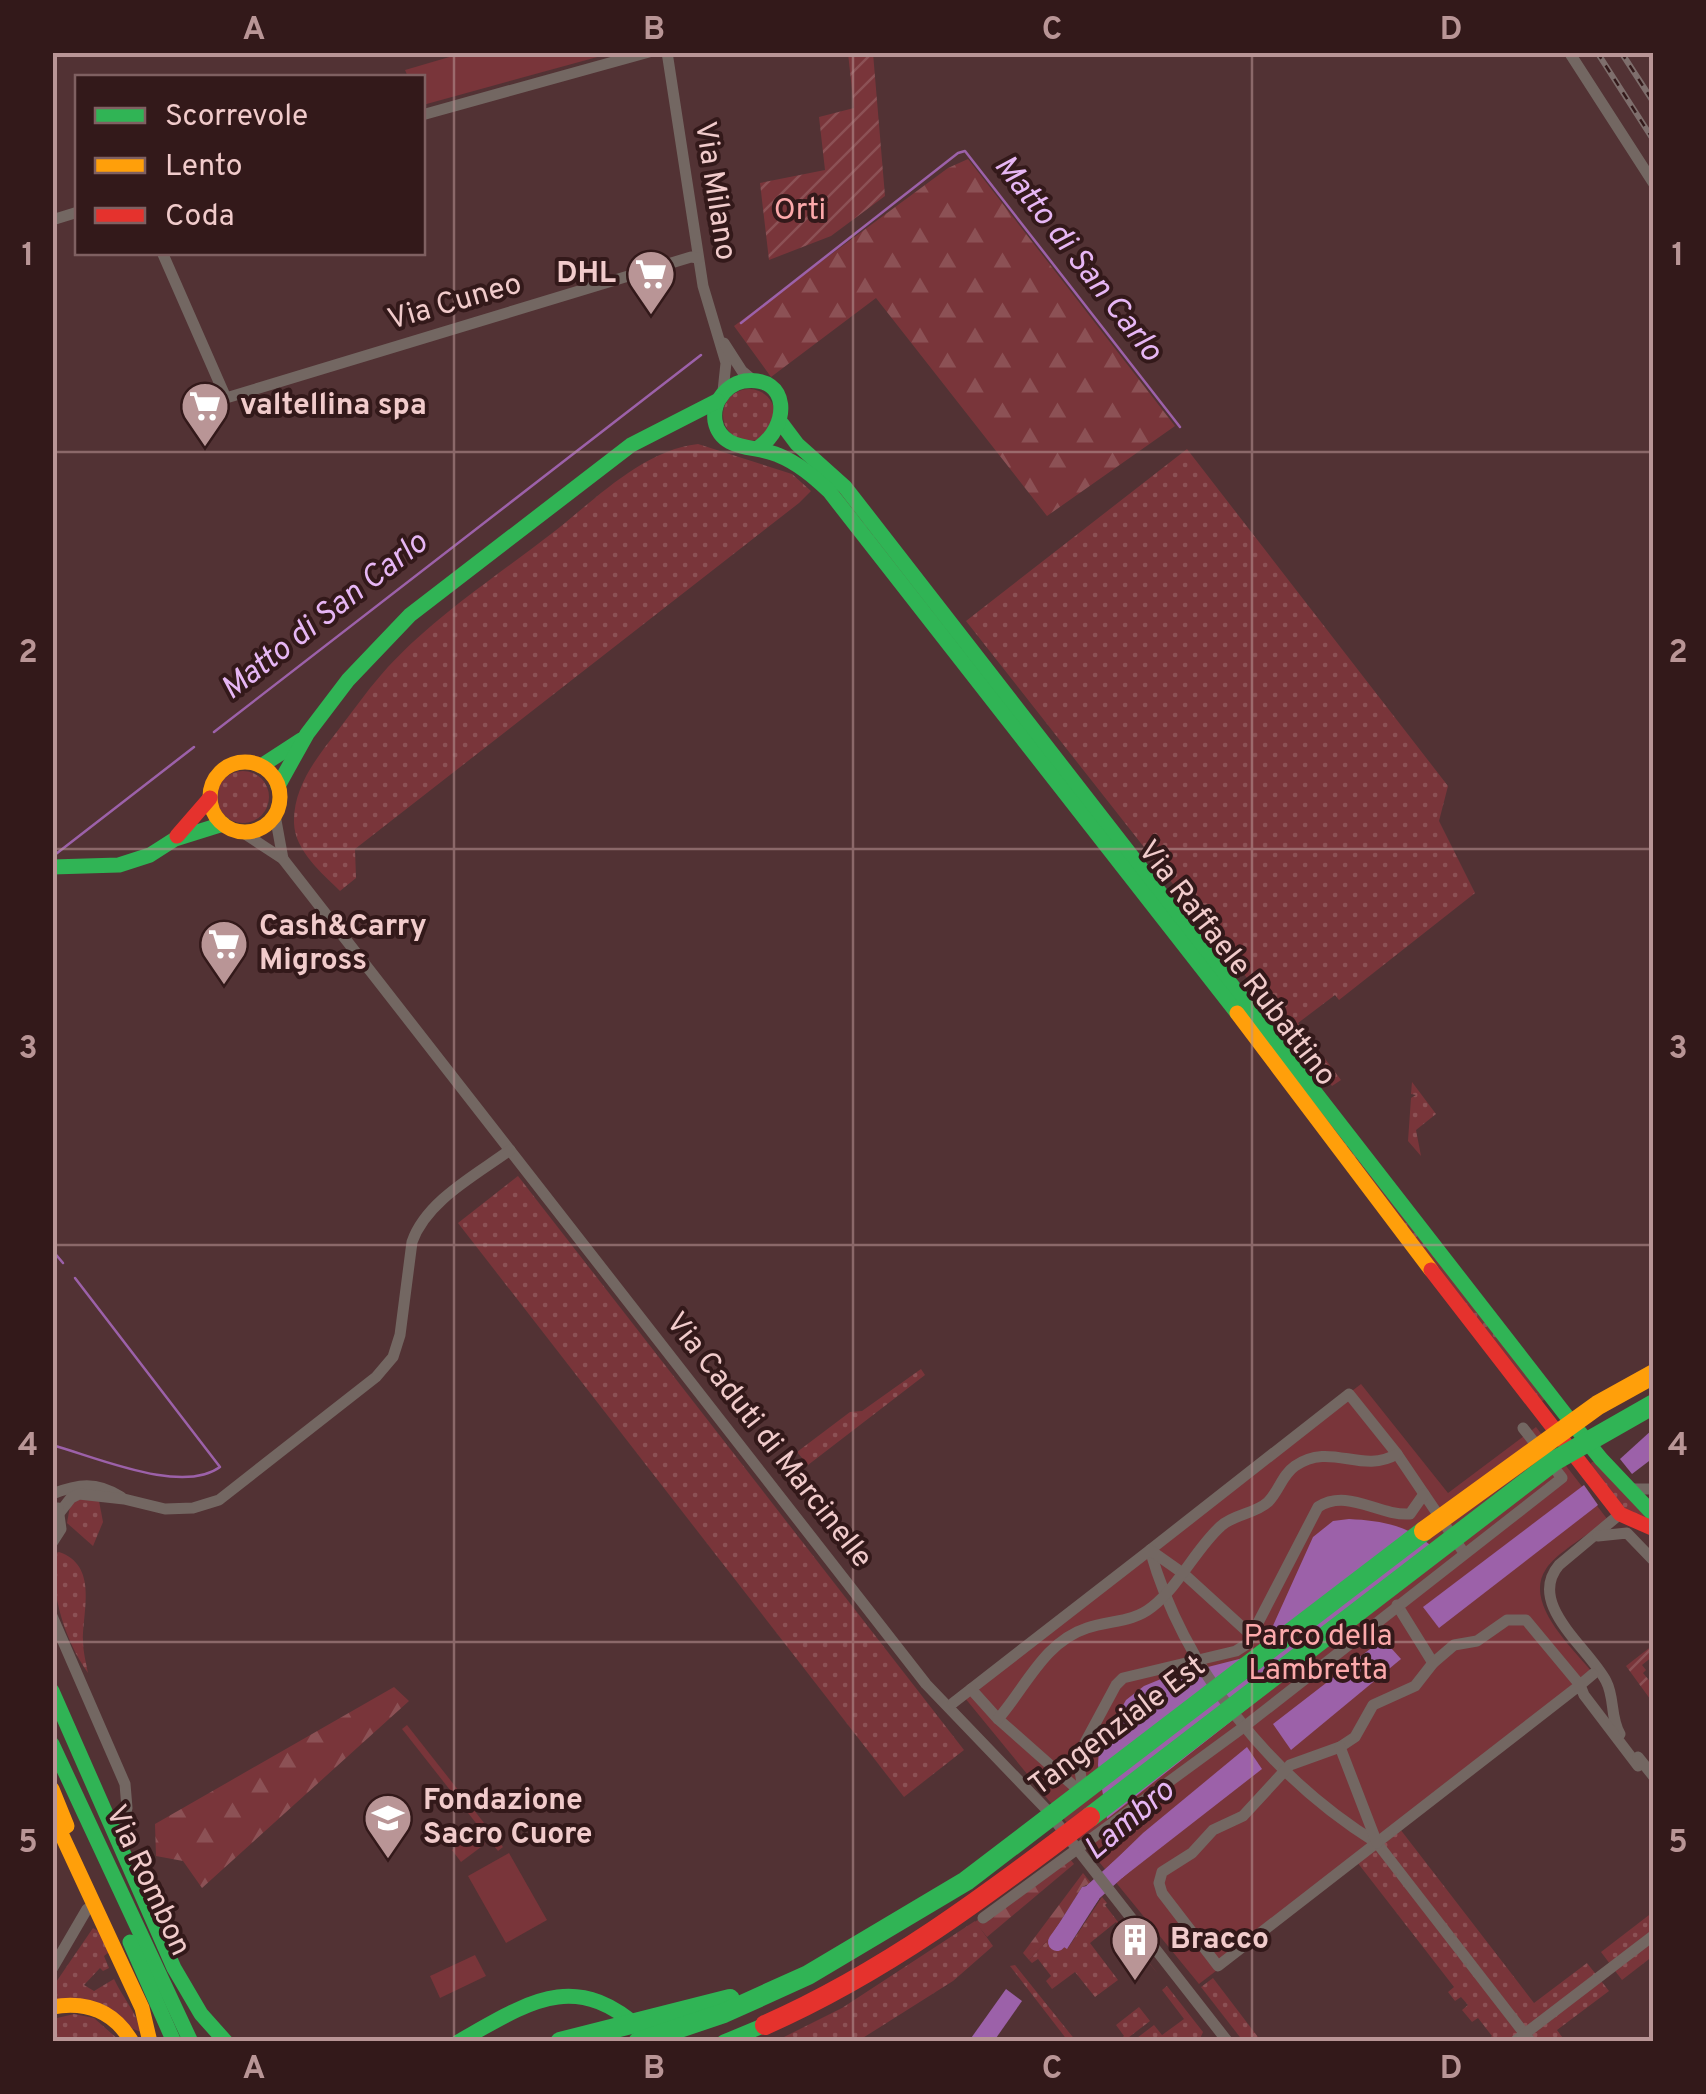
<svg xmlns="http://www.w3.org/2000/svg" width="1706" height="2094" font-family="Overpass,sans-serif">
<defs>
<pattern id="grass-dots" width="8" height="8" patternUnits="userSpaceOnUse" patternTransform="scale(2.5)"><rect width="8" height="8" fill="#79353a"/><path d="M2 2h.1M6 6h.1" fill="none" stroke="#8c5155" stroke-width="1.8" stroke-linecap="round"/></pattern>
<pattern id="forest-firs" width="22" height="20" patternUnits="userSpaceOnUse" patternTransform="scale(2.5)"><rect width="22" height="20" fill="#79353a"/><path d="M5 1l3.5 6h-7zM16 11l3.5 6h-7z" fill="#8c5155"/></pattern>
<pattern id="garden-furrows" width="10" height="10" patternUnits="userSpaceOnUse" patternTransform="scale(2.5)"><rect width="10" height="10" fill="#79353a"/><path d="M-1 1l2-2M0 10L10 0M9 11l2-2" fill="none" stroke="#8c5155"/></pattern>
</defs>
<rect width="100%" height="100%" fill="#523234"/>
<g fill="url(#grass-dots)">
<circle cx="749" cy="415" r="26"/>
<path d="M698,444L792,474L811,491L799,503L355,849L356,878L340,891C322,873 295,851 294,823C293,786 318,756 339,729C353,711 366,692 381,675C429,620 493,579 551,534C594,501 642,450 698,444Z"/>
<path d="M1187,449L1448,786L1439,821L1475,893L1339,1000L1335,995L1298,1023L1341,1080L1332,1086L966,621Z"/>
<path d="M839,488L1545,1399L1541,1402L836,491Z"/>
<circle cx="243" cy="797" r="26"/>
<path d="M1412,1082L1436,1114L1416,1130L1421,1156L1408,1141L1411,1098L1416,1095L1411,1094Z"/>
<path d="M518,1176L964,1750L904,1797L458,1223Z"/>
<path d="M921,1369L925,1375L808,1465L797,1452L850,1412L862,1411Z"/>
<path d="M1592,1462H1597L1648,1520L1623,1508L1590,1465Z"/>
<path d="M79,1498L99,1501L103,1522L93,1546L67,1523L70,1506Z"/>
<path d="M59,1552C98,1565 83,1610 83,1640C83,1652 86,1662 88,1673C64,1639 52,1595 53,1554Z"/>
<path d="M1400,1829L1534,2003L1587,1963L1609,1991L1557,2030L1565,2041H1486L1492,2036L1478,2018L1472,2022L1462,2010L1468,2005L1461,1997L1455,2001L1448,1992L1454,1987L1357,1862Z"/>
<path d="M1102,1897L1107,1903L1105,1905L1158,1974L1116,1922L1090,1943L1118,1980L1095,1997L1075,1972L1052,1989L1046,1981L1051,1976L1038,1959L1032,1963L1029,1960L1050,1938L1068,1948Z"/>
<path d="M1653,1912V1956L1622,1980L1601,1952Z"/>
<path d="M975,1921L993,1946L953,1981L858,2041L774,2042L842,2008Z"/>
<path d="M93,1928L100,1932L109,1952L104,1956L109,1968L103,1971L100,1968L84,1985L94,1991L114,1979C123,1998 136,2012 142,2032L53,2003L52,1988Z"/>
<path d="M1015,1965L1076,2041H1068L1010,1966Z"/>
<path d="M1213,1978L1261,2041H1243L1201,1987Z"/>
<path d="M1167,1986L1203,2032L1199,2041H1133L1154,2025L1162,2035L1184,2019L1162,1990Z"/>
<path d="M1139,2007L1150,2021L1124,2041H1118L1124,2036L1116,2025Z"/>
<path d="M74,2014L94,2018L120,2041L53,2042V2019Z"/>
</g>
<g fill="url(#forest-firs)">
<path d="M968,159L1175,426L1047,516L876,298L771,377L734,326L948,168Z"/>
<path d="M394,1687L409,1701L202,1888L183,1861L156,1856L155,1824Z"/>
<path d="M1065,1853L1074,1864L987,1937L975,1922Z"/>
<path d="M1083,1873L1091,1883L1082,1887L1050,1938L1029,1960L1023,1953Z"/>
</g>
<g fill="#79353a">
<path d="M463,53V52L612,53L423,105L422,78L408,77L405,70Z"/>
<path d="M1361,1384L1448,1493L1536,1427L1608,1520C1591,1533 1557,1552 1546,1569C1523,1603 1572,1647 1591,1671L1384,1842L1199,1984L960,1692Z"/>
<path d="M407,1725L503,1847L498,1851L402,1729Z"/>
<path d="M475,1832L485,1844L461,1862L452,1850Z"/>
<path d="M509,1853L547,1920L506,1943L468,1876Z"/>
<path d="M475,1955L486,1976L440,1998L430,1976Z"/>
</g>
<g fill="url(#garden-furrows)">
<path d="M848,53H873L885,196L831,236L769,260L760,183L825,170L819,117L854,108Z"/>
<path d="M1653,1645V1656L1642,1665L1646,1670L1643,1673L1653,1685V1703L1626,1666Z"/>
</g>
<g fill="#9c61a9">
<path d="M1653,1429V1458L1632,1474L1620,1459Z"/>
<path d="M1584,1485L1598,1505L1439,1628L1423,1607Z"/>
<path d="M1349,1519C1387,1521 1416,1527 1441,1556L1107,1819L1098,1765L1099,1748L1126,1700L1144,1686L1161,1679L1247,1657L1266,1641L1313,1537L1333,1521Z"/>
<path d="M1383,1639L1401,1659L1291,1750L1273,1724Z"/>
<path d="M1247,1747L1262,1769L1122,1878L1110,1865L1143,1833Z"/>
<path d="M1087,1886L1099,1899L1067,1949L1050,1938L1082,1887Z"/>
<path d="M1006,1989L1022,2001L994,2041H969Z"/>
</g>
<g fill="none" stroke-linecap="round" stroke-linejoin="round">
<g stroke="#9c61a9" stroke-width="2.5">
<path d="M741,323L958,153L965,151L1180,427"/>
<path d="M214,732L701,355"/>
<path d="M52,857L194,747"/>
<path d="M52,1250L63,1263"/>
<path d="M52,1445C96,1457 182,1495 220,1467L75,1278"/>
</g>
<path stroke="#9c61a9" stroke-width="18" d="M1057,1942L1093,1892L1132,1857"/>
<g stroke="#736762" stroke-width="11">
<path d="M667,52L703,286L726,363L723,391"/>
<path d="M1569,52L1654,184"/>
<path d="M422,115L649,52"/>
<path d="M52,220L78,212"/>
<path d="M162,252L226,398L691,257L698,258"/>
<path d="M724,343L742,371L754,381"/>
<path d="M275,815L283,859"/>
<path d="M242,832L283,859L926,1684L1046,1809L1228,2042"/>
<path d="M1628,1489H1654"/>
<path d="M52,1494C78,1484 96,1481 121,1497"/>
<path d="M60,1512L71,1498L79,1494L124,1499L165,1509L193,1508L219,1500L376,1377L393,1357L400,1335L412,1242C426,1201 476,1175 510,1150"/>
<path d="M1620,1514L1559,1565C1526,1604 1588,1647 1606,1681C1615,1698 1610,1717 1620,1734"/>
<path d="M1598,1536L1627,1533L1654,1561"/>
<path d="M52,1543L61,1529L58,1508"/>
<path d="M1464,1553L1397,1454L1349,1394L1150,1550C1184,1670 1272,1778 1377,1843L1531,2042"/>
<path d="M1397,1605L1433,1663"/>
<path d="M52,1616L125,1784L127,1808L120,1836"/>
<path d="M1593,1674L1580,1685L1218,1966L1162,1893L1159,1883L1162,1872L1192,1853L1213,1830L1243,1816L1290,1765L1340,1747L1355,1737L1373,1705L1415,1686L1433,1663L1454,1645L1477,1641L1507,1620H1526L1580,1685L1584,1695L1638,1766"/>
<path d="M971,1689L1150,1550L1184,1574L1252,1636"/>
<path d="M953,1703L971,1689L998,1719L1076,1788L1082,1783L1078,1759L1081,1750L1116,1685L1123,1678L1236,1651L1247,1644L1318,1507C1348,1488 1378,1516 1410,1514L1424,1494"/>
<path d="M998,1719C1026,1687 1044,1642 1087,1628C1110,1620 1132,1623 1152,1607C1180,1585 1196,1548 1221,1526C1234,1514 1255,1514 1268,1502C1279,1491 1282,1475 1295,1466C1331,1441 1361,1475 1397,1454"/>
<path d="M1340,1747L1377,1843"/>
<path d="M1638,1757L1654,1777"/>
<path d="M983,1918L1245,1726L1562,1478L1523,1428"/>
<path d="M52,1969L87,1909"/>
<path d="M1514,2042L1654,1935"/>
</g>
<g stroke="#30b455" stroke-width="15">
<path d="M782,424L797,444L845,487L1565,1414L1601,1459L1654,1515"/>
<path d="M758,448C790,427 791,375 744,381C734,383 725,390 720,398C715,405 714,413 715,421C721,452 756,445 778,455C798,463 814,477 829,491L1237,1013"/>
<path d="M261,766L301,740"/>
<path d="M278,786L307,734L348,680L410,615L631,445L717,401"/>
<path d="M52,867L119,865L150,855L175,839L223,824"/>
<path d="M52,1691L174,1968L201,2014L226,2042"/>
<path d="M52,1744L191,2042"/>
<path d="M130,1942L174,2042"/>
<path d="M458,2042C529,2002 575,1968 644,2032"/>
<path d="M724,2042L765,2025"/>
</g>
<g stroke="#ff9f0a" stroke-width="15">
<circle cx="245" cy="797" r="35"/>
<path d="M1237,1013L1431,1270"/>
<path d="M52,1789L67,1826"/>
<path d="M52,1814L142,2008L150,2042"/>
<path d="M52,2007C87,2001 114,2011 132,2042"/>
</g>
<g stroke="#e5322d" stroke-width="15">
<path d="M177,836L210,798"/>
<path d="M1431,1270L1620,1514L1654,1529"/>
</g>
<g stroke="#7e6e6c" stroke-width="6">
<g id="rail">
<path d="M1597,52L1654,141"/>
<path d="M1621,52L1654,103"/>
</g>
</g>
<use href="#rail" stroke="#33191a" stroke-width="2.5" stroke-dasharray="8" stroke-linecap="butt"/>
<g stroke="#30b455" stroke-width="20">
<path d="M1090,1817L1554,1461L1654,1404"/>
<path d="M560,2042L730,1999"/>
<path d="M638,2042L724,2013L808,1975L966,1881L1424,1531"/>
</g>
<path stroke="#ff9f0a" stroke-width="20" d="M1424,1531L1598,1405L1654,1374"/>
<path stroke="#e5322d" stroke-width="20" d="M765,2025C885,1972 986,1896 1090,1817"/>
</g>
<path fill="none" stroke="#b99596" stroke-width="2.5" stroke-opacity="0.55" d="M454,52V2042M853,52V2042M1252,52V2042M52,452H1654M52,849H1654M52,1245H1654M52,1642H1654"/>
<defs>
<g id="supermarket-pin" transform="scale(2.5)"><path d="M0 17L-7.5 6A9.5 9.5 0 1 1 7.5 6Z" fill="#b99596" stroke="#33191a"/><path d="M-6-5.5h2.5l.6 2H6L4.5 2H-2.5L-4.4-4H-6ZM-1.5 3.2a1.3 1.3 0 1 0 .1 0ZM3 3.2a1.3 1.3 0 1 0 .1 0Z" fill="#fff"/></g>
<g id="school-pin" transform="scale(2.5)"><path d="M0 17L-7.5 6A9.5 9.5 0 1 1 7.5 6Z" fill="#b99596" stroke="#33191a"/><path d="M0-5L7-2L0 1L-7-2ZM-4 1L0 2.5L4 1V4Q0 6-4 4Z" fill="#fff"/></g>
<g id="building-pin" transform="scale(2.5)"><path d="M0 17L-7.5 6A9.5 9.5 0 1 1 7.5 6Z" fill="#b99596" stroke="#33191a"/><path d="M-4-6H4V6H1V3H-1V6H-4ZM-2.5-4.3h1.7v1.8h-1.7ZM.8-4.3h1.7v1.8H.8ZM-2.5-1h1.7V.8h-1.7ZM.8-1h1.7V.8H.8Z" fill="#fff"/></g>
</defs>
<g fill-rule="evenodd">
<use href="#supermarket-pin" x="651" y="274"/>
<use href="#supermarket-pin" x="205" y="406"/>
<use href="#supermarket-pin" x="224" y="944"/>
<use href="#school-pin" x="388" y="1818"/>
<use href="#building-pin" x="1135" y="1940"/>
</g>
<g text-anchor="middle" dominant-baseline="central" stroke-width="8" stroke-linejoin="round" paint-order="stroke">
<g font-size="30" fill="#f1cbcb" stroke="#33191a">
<text transform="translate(714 191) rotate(81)">Via Milano</text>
<text transform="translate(455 303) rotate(-16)">Via Cuneo</text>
<text transform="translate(1236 964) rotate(52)">Via Raffaele Rubattino</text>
<text transform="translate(768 1441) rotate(52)">Via Caduti di Marcinelle</text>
<text transform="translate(1118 1727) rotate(-37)">Tangenziale Est</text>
<text transform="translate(147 1881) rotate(65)">Via Rombon</text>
</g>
<g font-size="30" fill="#fca9ab" stroke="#33191a">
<text x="800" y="211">Orti</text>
<text x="1318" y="1637">Parco della<tspan x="1318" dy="34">Lambretta</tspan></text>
</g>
<g font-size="30" font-weight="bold" fill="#f1cbcb" stroke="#33191a" text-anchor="start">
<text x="616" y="274" text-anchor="end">DHL</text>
<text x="240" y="406">valtellina spa</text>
<text x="259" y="927">Cash&amp;Carry<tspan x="259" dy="34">Migross</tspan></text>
<text x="423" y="1801">Fondazione<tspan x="423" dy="34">Sacro Cuore</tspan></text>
<text x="1170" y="1940">Bracco</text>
</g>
<g font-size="32" font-style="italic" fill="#e6b6f4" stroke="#33191a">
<text transform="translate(1077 259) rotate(52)">Matto di San Carlo</text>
<text transform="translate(325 617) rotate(-38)">Matto di San Carlo</text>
<text transform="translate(1130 1821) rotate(-40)">Lambro</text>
</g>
</g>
<rect width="1706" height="2094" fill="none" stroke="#33191a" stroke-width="110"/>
<rect x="75" y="75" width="350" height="180" fill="#33191a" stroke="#7f6061" stroke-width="2.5"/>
<rect x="95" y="108" width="50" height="15" fill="#30b455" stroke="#7f6061" stroke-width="2.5"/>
<text x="165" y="125" font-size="30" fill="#f1cbcb">Scorrevole</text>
<rect x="95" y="158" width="50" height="15" fill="#ff9f0a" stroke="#7f6061" stroke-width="2.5"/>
<text x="165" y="175" font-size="30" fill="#f1cbcb">Lento</text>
<rect x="95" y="208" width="50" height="15" fill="#e5322d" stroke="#7f6061" stroke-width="2.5"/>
<text x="165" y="225" font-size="30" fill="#f1cbcb">Coda</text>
<rect x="55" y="55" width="1596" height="1984" fill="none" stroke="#b99596" stroke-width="4"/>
<g font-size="32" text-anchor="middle" font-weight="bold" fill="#b99596">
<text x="254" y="39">A</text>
<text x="654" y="39">B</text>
<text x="1052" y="39">C</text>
<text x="1451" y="39">D</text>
<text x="28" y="265">1</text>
<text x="1678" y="265">1</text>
<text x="28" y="662">2</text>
<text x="1678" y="662">2</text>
<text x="28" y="1058">3</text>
<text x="1678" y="1058">3</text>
<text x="28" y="1455">4</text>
<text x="1678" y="1455">4</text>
<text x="28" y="1852">5</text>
<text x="1678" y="1852">5</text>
<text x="254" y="2078">A</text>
<text x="654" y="2078">B</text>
<text x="1052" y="2078">C</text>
<text x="1451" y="2078">D</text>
</g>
</svg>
